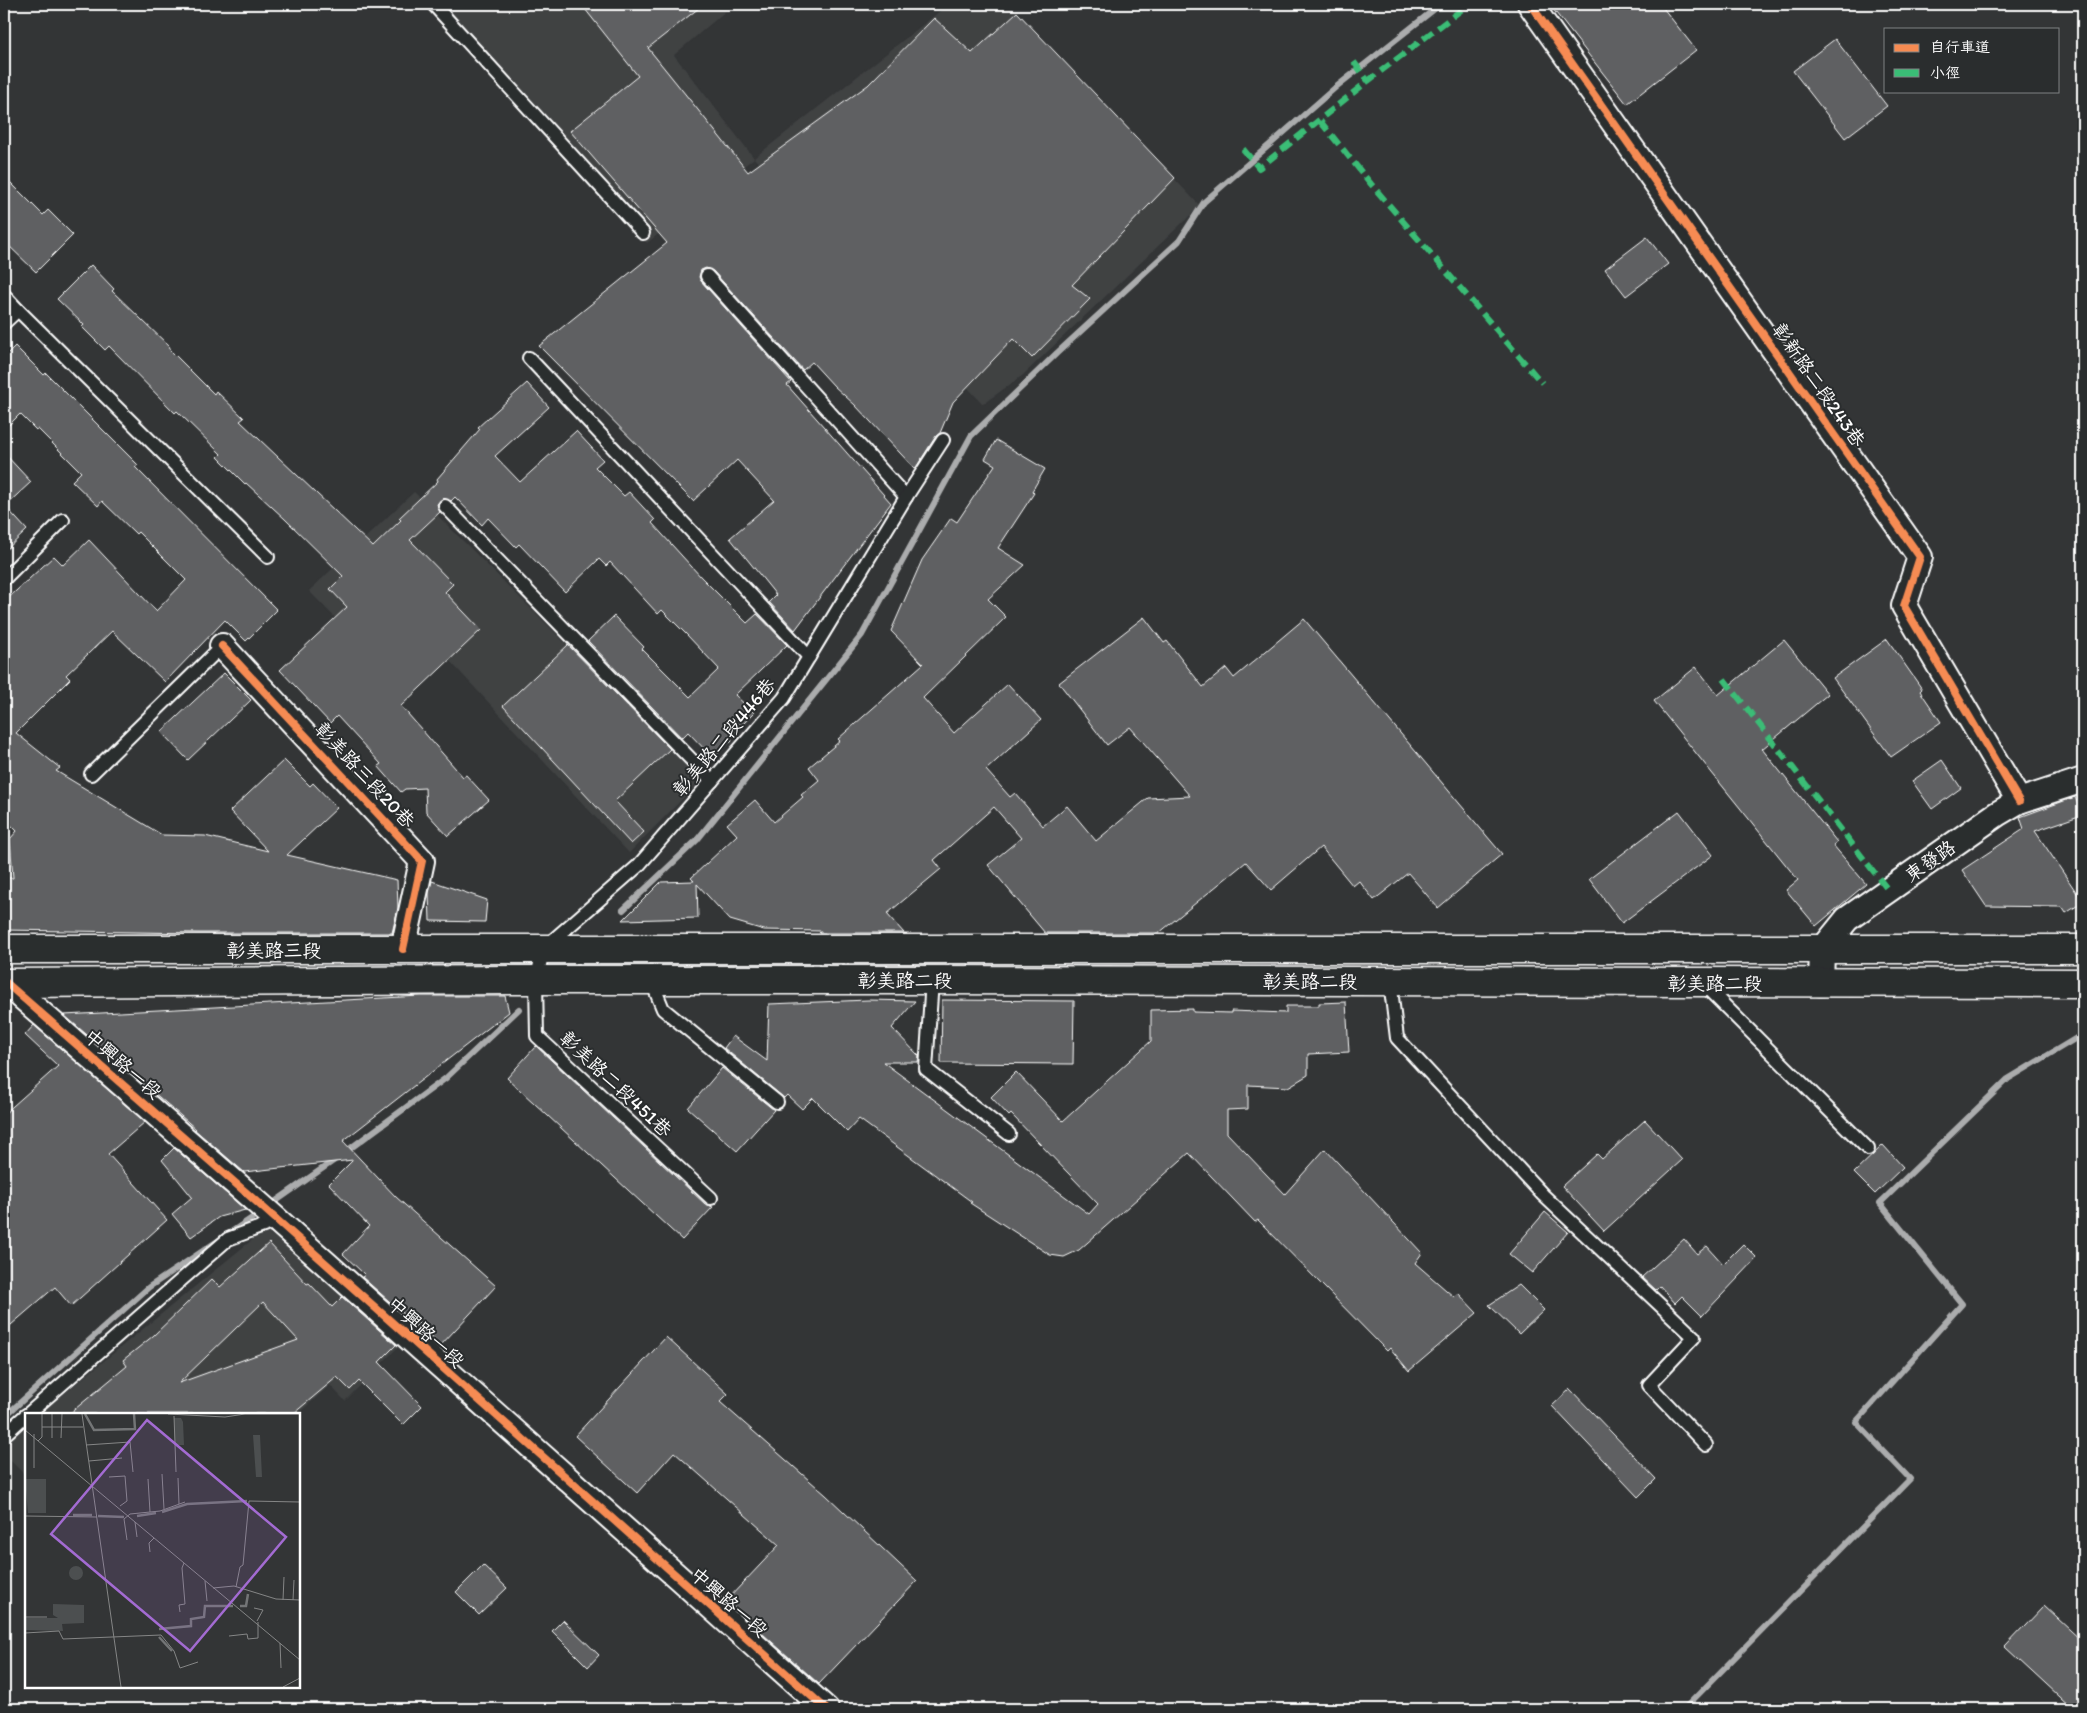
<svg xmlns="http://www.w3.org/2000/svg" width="2087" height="1713" font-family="Itim,'LXGW WenKai TC',sans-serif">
<rect width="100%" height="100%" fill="#333536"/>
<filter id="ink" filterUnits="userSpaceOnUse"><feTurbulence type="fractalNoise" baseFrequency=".02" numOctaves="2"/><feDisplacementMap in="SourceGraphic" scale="10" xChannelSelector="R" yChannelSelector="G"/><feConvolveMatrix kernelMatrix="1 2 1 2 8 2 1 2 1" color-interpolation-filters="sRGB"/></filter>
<g filter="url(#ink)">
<g fill="#404243">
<path d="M443,4H734L674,55L754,158L949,4H1009L1200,206L1023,375L983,404L754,158L647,243L433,13Z"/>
<path d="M414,492L702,779L629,853L449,660L411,695L309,591Z"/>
<path d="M264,1230L322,1270L393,1337L398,1347L345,1401L330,1385L298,1414H39Z"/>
<path d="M26,1425V1476L4,1454V1443Z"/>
</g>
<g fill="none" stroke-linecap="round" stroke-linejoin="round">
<g stroke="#abacad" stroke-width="6">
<path d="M623,910L697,840L862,635L971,436L1057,353L1179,241L1204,202L1336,87L1441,4"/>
<path d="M344,1153L446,1078L519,1009"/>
<path d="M269,1206L336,1159"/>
<path d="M4,1417L149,1287L261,1212"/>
<path d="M1684,1709L1910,1479L1856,1422L1962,1304L1880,1203L2008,1079L2083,1034"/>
</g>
</g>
<g fill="#5f6162" stroke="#fff" fill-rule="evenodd">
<path d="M581,4H704L648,48L748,172L868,85L934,18L972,53L1017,12L1175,178L1072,285L1090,299L1032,358L1013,339L953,402L940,433L936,436L915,469L855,405L834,386L812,362L803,370L713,271L706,268L701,270L699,277L701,281L791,382L787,385L891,503L795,630L769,602L776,595L730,538L774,500L737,460L693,501L539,346L667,243L570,131L638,76Z"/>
<path d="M1549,4H1660L1696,50L1627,104Z"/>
<path d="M1835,39L1887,106L1845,138L1793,71Z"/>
<path d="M4,176L43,215L48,210L73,235L36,272L4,241Z"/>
<path d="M1647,237L1668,264L1626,296L1605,269Z"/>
<path d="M91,265L114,289L112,291L170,347L169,349L214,394L216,391L244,418L240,421L373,547L401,520L399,518L438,481L437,479L480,429L478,427L527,383L549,407L495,456L520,482L576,431L603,460L595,467L624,496L629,492L655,520L652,523L701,577L747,623L757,614L787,645L735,695L754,713L730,737L732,740L713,758L688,732L682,738L588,641L614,616L644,647L642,649L690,697L719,669L687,635L662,610L658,614L610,562L606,566L599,559L565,592L519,544L516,547L488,518L482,525L455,497L451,501L443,498L437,504L440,512L410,540L453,584L445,592L481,630L401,706L463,777L466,775L489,800L448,836L426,812L425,788L405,789L401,792L378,766L381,764L337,716L330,723L280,670L347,607L330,589L343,576L285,519L246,483L245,484L218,457L221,454L177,411L175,413L109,346L105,350L82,327L84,325L57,299Z"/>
<path d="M15,346L44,375L46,373L138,465L135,467L277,610L246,641L225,620L165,682L112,631L66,675L70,679L16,733L60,768L56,771L162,835L205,836L268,851L230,811L284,760L310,786L313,783L337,808L287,855L397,880L398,908L392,933H200L4,930V878H13L10,839L17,831L4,818V602L54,556L63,565L89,540L156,611L186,580L138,532L136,534L102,501L98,506L72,481L81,472L38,429L36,430L20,414L4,430V357Z"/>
<path d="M996,440L1045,469L1032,491L1034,493L998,548L1025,565L988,599L1006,617L923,698L954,733L1008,684L1041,720L986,770L1010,797L1015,793L1043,826L1067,806L1096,841L1148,798L1190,796L1130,727L1107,745L1059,683L1144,617L1164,643L1167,641L1203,687L1226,668L1234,678L1304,619L1502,854L1438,908L1408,873L1374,900L1359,881L1353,886L1321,847L1271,890L1246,862L1159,933H1045L988,865L1021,838L994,807L934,860L941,869L887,914L904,933H819L821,931L764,930L730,920L697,884L698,918L623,920L661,882L694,881L691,878L737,835L727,824L755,800L774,822L803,797L801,795L819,780L809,767L840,741L838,739L923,664L891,631L922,560L951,518L957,522L995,465L985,459Z"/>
<path d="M4,453L31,482L5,506L27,530L4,552Z"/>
<path d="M1887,639L1922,689L1920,691L1941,722L1891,757L1833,678Z"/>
<path d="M1784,640L1828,694L1762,749L1837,842L1833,845L1866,884L1816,926L1786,890L1798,880L1654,701L1696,667L1718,695Z"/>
<path d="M568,645L670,749L615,801L644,832L631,844L503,706Z"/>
<path d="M224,673L251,700L188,760L161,732Z"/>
<path d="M1942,760L1961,788L1932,809L1912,781Z"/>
<path d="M2075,797L2082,815L2035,831L2083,902L2066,913L2062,907L1986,906L1962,870L2024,829L2020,817Z"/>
<path d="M1679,811L1713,855L1622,923L1589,879Z"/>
<path d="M432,881L487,900L485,922L430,921L429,893Z"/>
<path d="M421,996H505L509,1012L343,1141L396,1197L496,1286L441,1345L418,1323L416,1325L362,1277L365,1275L343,1254L369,1226L329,1184L353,1160L244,1172L195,1130L196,1129L64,1015Z"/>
<path d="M868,1000L915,1001L892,1028L919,1056L918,1062H883L1089,1214L1098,1204L1011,1114L1009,1116L991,1097L1016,1072L1063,1121L1151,1041V1010L1193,1009V1012L1231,1013V1011L1286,1013V1006H1319V1003L1346,1002L1349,1052L1308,1054V1075L1288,1087L1248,1085V1109L1227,1110V1133L1285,1194L1325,1149L1422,1253L1415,1263L1454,1297L1458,1293L1477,1313L1409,1371L1390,1348L1387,1351L1258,1220L1255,1222L1189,1153L1079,1250L1064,1257L1050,1255L970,1203L972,1202L859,1119L847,1132L813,1098L802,1109L787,1095L784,1098L724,1048L733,1036L767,1061L769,1004Z"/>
<path d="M942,1000L1074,1001L1073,1064L941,1063Z"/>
<path d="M34,1025L145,1122L108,1154L167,1220L71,1306L55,1287L4,1331V1114L58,1066L25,1035Z"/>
<path d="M536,1046L705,1204L713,1207L682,1240L507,1078Z"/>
<path d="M722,1068L774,1110L737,1151L688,1108Z"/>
<path d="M1645,1120L1682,1160L1604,1231L1562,1186L1597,1154L1602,1159Z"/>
<path d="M1883,1145L1903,1167L1875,1194L1854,1173Z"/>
<path d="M174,1148L241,1206L245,1210L219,1217L191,1237L172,1214L192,1197L162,1160Z"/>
<path d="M1545,1212L1568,1232L1532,1273L1509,1254Z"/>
<path d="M1684,1239L1697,1254L1707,1246L1723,1264L1743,1244L1757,1258L1702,1316L1682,1296L1675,1303L1660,1286L1656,1290L1642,1277Z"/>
<path d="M269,1243L307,1284L309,1283L332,1307L342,1297L396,1345L379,1362L422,1406L403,1425L359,1381L350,1390L337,1377L293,1414H69L127,1366L123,1360L153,1336L212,1279L220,1287ZM263,1302L298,1340L179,1383Z"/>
<path d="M1519,1285L1544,1310L1519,1334L1489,1305Z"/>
<path d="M666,1337L728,1394L720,1402L826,1495L917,1581L819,1684L726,1601L779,1545L674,1452L637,1493L575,1436Z"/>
<path d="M1570,1389L1656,1479L1638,1497L1552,1406Z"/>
<path d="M483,1565L507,1588L479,1615L456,1592Z"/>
<path d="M2044,1606L2083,1642V1709H2072L2005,1647Z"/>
<path d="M563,1620L599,1655L588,1667L552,1631Z"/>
</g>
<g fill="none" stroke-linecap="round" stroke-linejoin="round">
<g stroke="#fff" stroke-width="16">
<g id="service">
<path d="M433,4L643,233"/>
<path d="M707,276L906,497"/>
<path d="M4,295L18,310"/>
<path d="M4,323L18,310L268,557"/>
<path d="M529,358L809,657"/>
<path d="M445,506L712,781"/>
<path d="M4,579L63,520"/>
<path d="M91,774L222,646"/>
<path d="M651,980L663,1009L777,1102"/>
<path d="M932,980L926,1069L1009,1134"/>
<path d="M1390,981L1397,1038L1543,1195L1694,1337L1649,1385L1706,1445"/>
<path d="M1704,985L1868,1149"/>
<path d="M711,1198L537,1036L536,980L544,948L638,866L784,698L906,497L943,440"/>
<path d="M28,1414L228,1239L277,1221"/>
<path d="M4,1435L26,1415"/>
</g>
</g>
<g stroke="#fff" stroke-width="28">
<g id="minor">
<path d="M1530,4L1920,557L1904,606L2019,801"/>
<path d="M222,646L422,861L403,949"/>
<path d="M4,981L250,1196L826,1709"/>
<path d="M1821,984L1822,950L1847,919L1997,814L2019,801L2083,780"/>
</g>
</g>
<g stroke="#fff" stroke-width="31">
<g id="secondary">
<path d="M4,949H2083"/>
<path d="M4,983L515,980H932L2083,983"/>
</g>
</g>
<use href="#service" stroke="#2a2d2e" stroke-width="12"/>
<use href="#minor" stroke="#2a2d2e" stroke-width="24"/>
<use href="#secondary" stroke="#2a2d2e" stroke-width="28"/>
<g stroke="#3abd76" stroke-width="6" stroke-dasharray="12 6" stroke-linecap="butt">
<path d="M1354,62L1368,81"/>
<path d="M1320,121L1371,184L1542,383"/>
<path d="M1243,149L1259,168L1368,81L1469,4"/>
<path d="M1724,679L1888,890"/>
</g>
<g stroke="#2a2d2e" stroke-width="11">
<g id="cycleway">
<path d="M1530,4L1920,557L1904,606L2019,801"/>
<path d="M222,646L422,861L403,949"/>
<path d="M4,981L250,1196L826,1709"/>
</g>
</g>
<use href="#cycleway" stroke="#f68b52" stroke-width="8"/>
</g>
</g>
<g text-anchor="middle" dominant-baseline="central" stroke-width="4" stroke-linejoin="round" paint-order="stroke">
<g font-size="19" fill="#fff" stroke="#2a2d2e">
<text transform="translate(1819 385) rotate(55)">彰新路二段243巷</text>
<text transform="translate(724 737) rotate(-50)">彰美路二段446巷</text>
<text transform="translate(365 775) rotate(47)">彰美路三段20巷</text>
<text transform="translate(1930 861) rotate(-35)">東發路</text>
<text x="274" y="950">彰美路三段</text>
<text x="905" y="980">彰美路二段</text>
<text x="1310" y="981">彰美路二段</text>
<text x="1715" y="983">彰美路二段</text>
<text transform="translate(123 1064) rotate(41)">中興路一段</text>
<text transform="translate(616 1084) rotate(43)">彰美路二段451巷</text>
<text transform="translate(426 1332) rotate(42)">中興路一段</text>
<text transform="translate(729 1602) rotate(41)">中興路一段</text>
</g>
</g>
<g transform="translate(25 1413)">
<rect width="275" height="275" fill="#333536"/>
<path d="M149,5H156L158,9L159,32H150ZM228,22H235L237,64H231ZM0,66H21V100H3ZM44 160a7 7 0 1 1 14 0a7 7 0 1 1-14 0ZM28,191L59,192V210L37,211L38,218L0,217V205H33L28,202Z" fill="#4c4f50"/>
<path fill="none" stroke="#737576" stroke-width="2.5" d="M60,1L69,17L110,16L109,1M137,99L162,91L222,88M48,102H67M73,103L99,104M112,103L131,100M215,193H221L223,181M134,216L166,213V206L179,204L180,193H208M134,224L147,238"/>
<path fill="none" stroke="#858686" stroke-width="1" d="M57,1L96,274M143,1L200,4L220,1M220,1H275M149,3L151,59M17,14H58M0,17L275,247M27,25V1M36,25L37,1M13,28L17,24V1M61,32L105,29L108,59M64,48L97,45M9,55V21M137,61L139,96M84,64L100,63L102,88L95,93M153,65L154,91M123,66L125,99M0,103L72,104M110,109L112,124M102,127L99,106L105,101L135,98L160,89M125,139L124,130L129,125M180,168L182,188M211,174L215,154L218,152L224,88L275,89M188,175L209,173L251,186L275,187M258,187L259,164M268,187L269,167M229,195L238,197L232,208M155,199L154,192L160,191L157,155L159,150M0,204H22M0,220L34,218L38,226L136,222L149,238L155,255L173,249M204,223L222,221L223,226L233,225V209M255,230L256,255M258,274L275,265"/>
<path fill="#a36bd2" fill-opacity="0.15" stroke="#a36bd2" stroke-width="2.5" d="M122,7L261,124L165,238L26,121Z"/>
<rect width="275" height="275" fill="none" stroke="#fff" stroke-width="2.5"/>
</g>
<rect width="2087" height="1713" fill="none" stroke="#2a2d2e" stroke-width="20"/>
<rect x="10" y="10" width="2067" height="1693" fill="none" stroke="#fff" stroke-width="2" filter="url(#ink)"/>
<rect x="1884" y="28" width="175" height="65" fill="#2a2d2e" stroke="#7f8182"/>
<rect x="1894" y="44" width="25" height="8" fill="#f68b52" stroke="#7f8182"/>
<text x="1930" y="52" font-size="15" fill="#ffffff">自行車道</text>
<rect x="1894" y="69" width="25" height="8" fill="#3abd76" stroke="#7f8182"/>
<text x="1930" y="78" font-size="15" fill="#ffffff">小徑</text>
</svg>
